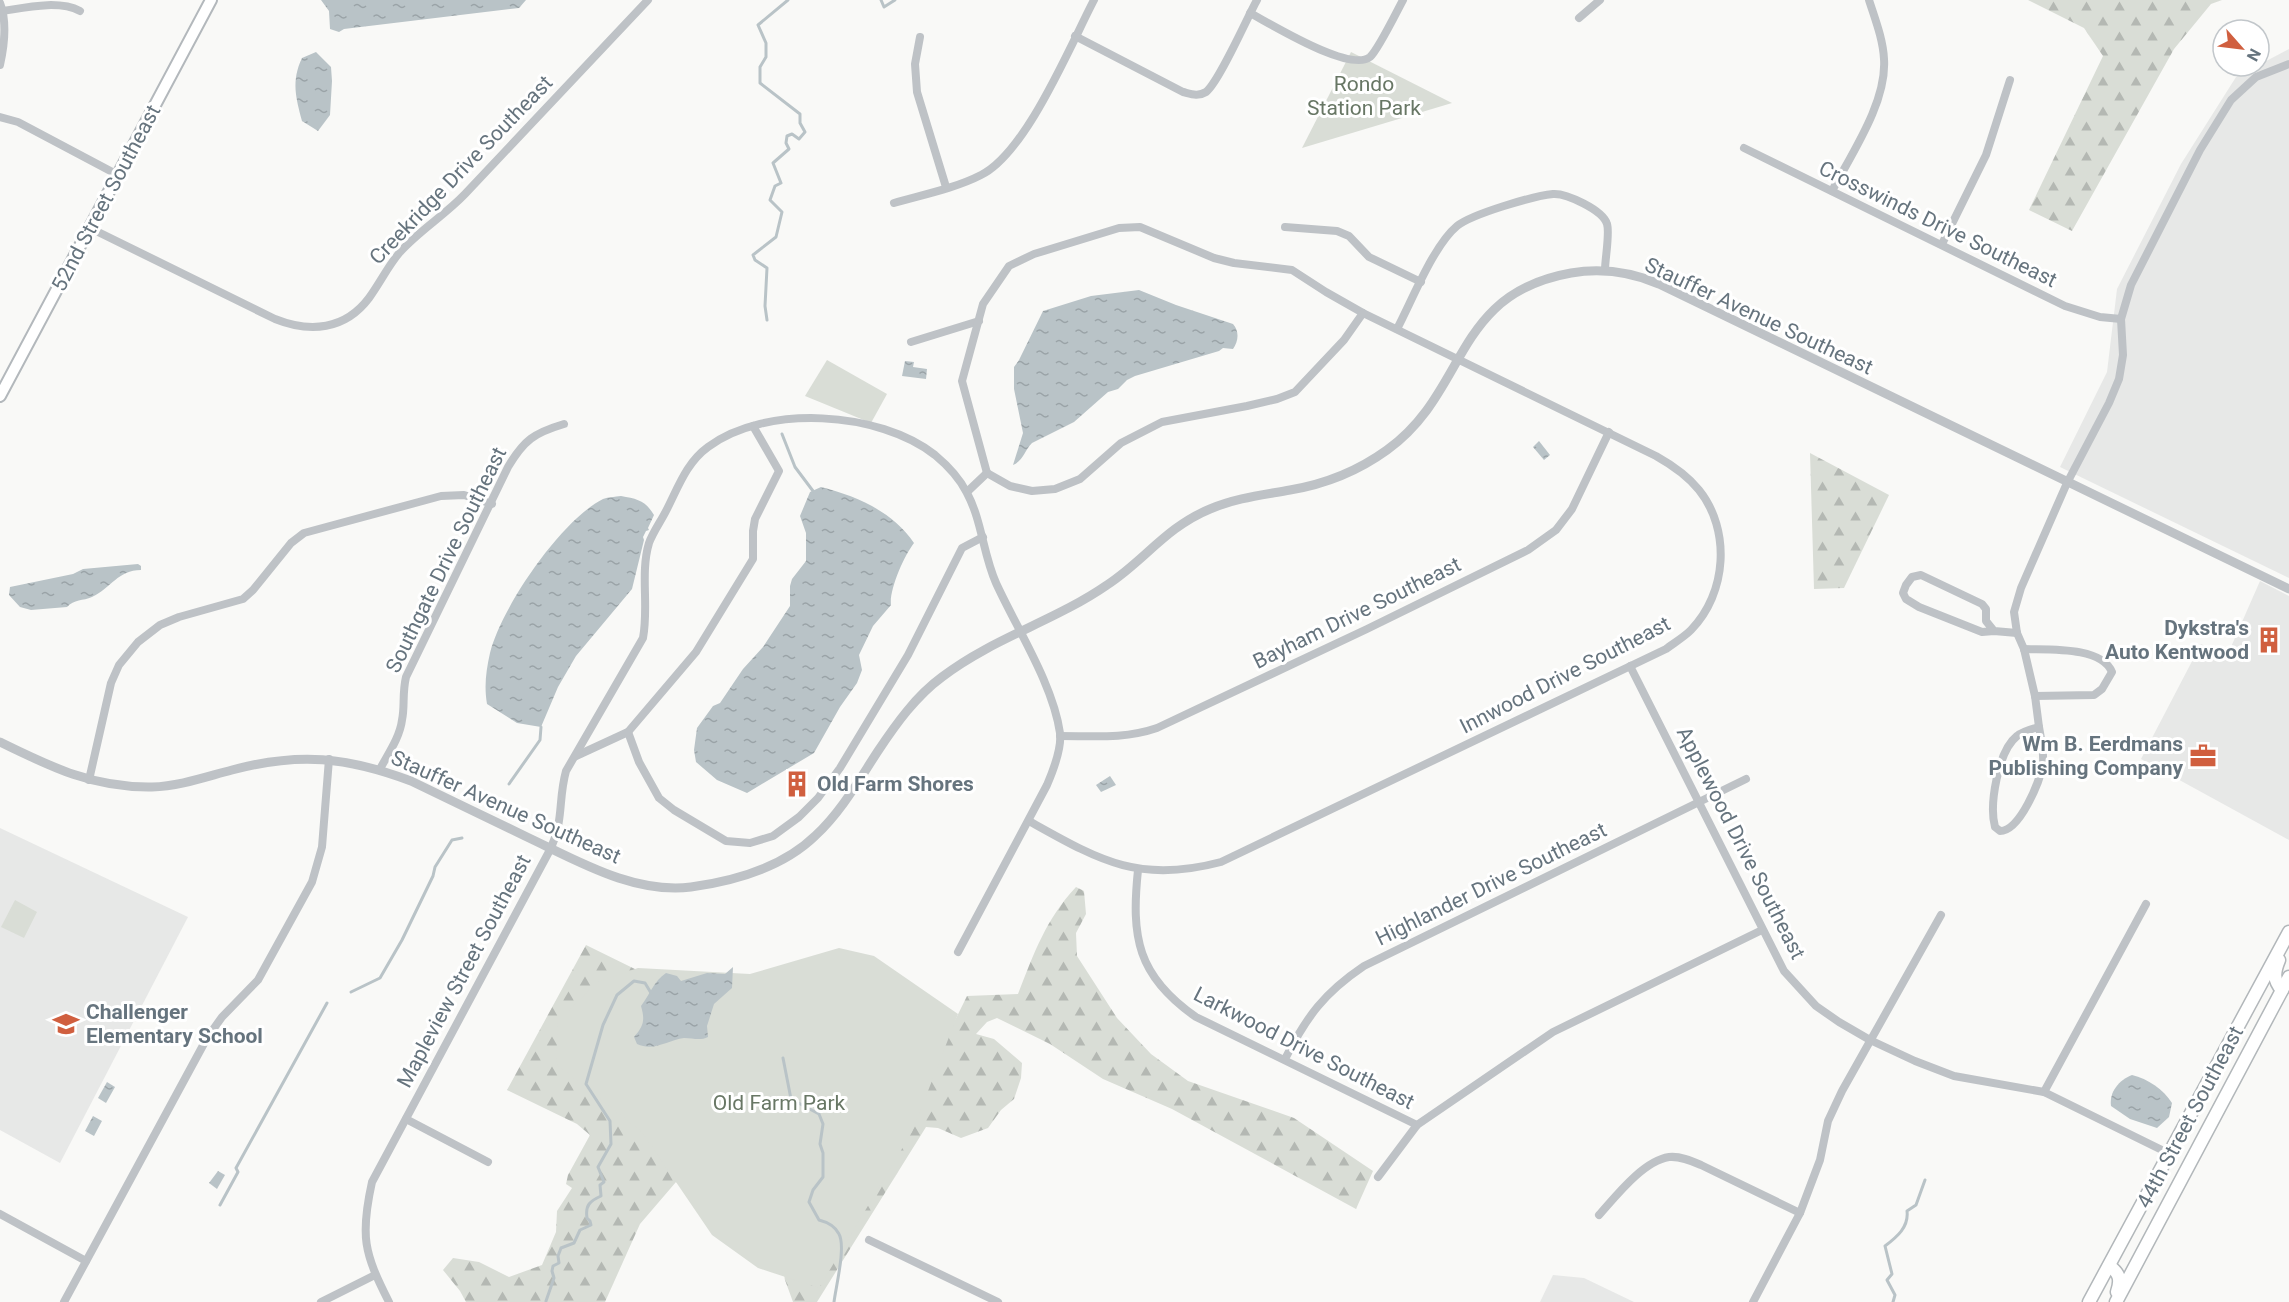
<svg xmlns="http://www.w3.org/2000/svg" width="2289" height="1302" font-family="Roboto,sans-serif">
<defs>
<pattern id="forest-firs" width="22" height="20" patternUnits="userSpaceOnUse" patternTransform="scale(1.5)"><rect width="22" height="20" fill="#d9ddd6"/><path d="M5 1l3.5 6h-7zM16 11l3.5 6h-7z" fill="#b4b8b3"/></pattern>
<pattern id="water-ripples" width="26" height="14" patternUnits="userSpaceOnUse" patternTransform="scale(1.5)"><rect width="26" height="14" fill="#b9c3c7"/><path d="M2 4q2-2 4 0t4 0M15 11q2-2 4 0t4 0" fill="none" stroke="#9aa3a7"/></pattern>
</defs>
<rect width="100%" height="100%" fill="#f9f9f7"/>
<g fill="#e7e8e7">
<path d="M2289,49V578L2060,467L2107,372L2117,289L2181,164L2236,77Z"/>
<path d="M2260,581L2289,596V840L2141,759L2201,644L2227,656Z"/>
<path d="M0,828L188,917L60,1163L0,1130Z"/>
<path d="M1553,1275L1584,1278L1634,1302H1540Z"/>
</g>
<g fill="url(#forest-firs)">
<path d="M2028,0H2222L2211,4L2174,49L2072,231L2029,210L2103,56L2084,28Z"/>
<path d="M1810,453L1889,495L1844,588L1814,589Z"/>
<path d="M1076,887L1084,891L1086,914L1076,933L1077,956L1117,1018L1151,1054L1188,1081L1294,1118L1373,1171L1356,1209L1172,1109L1103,1079L1050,1044L997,1018L987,1022L976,1034L994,1039L1022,1063L1021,1078L1014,1099L1001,1110L988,1128L961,1138L938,1128L926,1127L817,1302H793L785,1280L780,1253L676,1182L640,1224L605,1302H466L460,1291L443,1270L453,1258L479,1262L509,1277L542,1265L556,1232L557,1211L572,1188L566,1184L568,1175L590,1135L577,1124L507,1090L586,945L643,973L936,1059L967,996L1018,994C1034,953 1046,919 1076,887Z"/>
</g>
<g fill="#d9ddd6">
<path d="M1351,52L1452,103L1302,148Z"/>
<path d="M827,360L887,394L871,423L805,396Z"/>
<path d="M15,900L37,912L24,938L1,927Z"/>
<path d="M839,948L874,956L958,1014L912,1132L819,1288L758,1268L712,1235L642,1132L556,1064L558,1021L599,981L638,968L750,974Z"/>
</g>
<g fill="url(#water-ripples)">
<path d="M321,0H526L519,8L344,29L339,32L330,29L329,11Z"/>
<path d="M316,52L331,67L332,81L330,115L318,131L302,121C296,98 291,81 302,58Z"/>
<path d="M1139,290L1176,305L1233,324C1240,332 1238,342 1233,349L1223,348L1219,351L1135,376L1127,380L1118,389L1108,392L1074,422L1032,443C1024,451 1024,460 1013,465L1023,433L1014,389V367L1019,360L1043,311L1091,296Z"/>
<path d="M905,361L914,362L913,367L927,369L926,379L902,376Z"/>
<path d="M1539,441L1550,455L1544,460L1533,447Z"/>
<path d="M821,487C857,496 893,512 914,543C904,556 889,590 891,605L873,626L859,655L862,670L857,683L840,707L814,753L747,793L717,780L696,762L694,750L697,728L713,706L720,703L743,669L763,647L790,606V586L792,579L806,561V533L800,516L810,492Z"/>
<path d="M621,496C637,499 645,500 654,515L648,528L649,530L646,531L643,537L644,540L632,589L576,656L558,687L541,727L517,723L487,704C484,686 486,671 490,653C501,608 561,520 603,499C608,497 615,497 621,496Z"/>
<path d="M138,564L141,566V570C118,570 111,588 92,597C83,601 74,599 67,607L31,610L20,607L9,595L10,587L73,574L83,569Z"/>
<path d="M1110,776L1116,785L1101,792L1096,785Z"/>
<path d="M733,967L732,988L714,1004L707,1026L708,1037C700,1041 693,1038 684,1038C668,1040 654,1052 637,1044L634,1037C644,1026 645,1020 641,1006C650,994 654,981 666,973L677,976L681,981L707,973L725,974Z"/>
<path d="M2132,1075C2148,1079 2163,1089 2172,1103L2169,1117L2157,1128L2130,1119L2111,1106C2109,1092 2119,1080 2132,1075Z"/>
<path d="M107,1082L115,1087L106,1103L98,1098Z"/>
<path d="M93,1116L102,1121L94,1136L85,1131Z"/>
<path d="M218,1171L225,1175L217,1189L209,1183Z"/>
</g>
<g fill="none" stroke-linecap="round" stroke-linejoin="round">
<g stroke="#b9c3c7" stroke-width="3">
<path d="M881,0L884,7L895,0"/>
<path d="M767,320L765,306L767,268L755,260L753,255L776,237L782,212L770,200L775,186L781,183L773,163L789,149L786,143L787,136L792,134L799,139L805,132L800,123V114L760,83V67L766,57V43L758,25L788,0"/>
<path d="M782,434L795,467L813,491"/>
<path d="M509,784L540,740L541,727"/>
<path d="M351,992L380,978L402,940L433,876L435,867L452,840L462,838"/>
<path d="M783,1058L791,1099L819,1114L823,1124L820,1144L823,1153V1177L813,1190L809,1202L819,1220C827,1222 835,1226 839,1234C846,1247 836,1286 834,1302"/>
<path d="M220,1205L238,1172L236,1168L327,1003"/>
<path d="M546,1301L554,1278L552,1271L553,1266L559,1263L558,1256L561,1248L574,1243L580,1230L591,1225L590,1221L587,1218C585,1205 590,1201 601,1196L600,1185L604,1182L598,1167L611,1144L610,1121L586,1084L603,1025L617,995L634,981L645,983L651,993"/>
<path d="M1893,1302L1895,1295L1887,1280L1892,1274L1885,1246C1897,1237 1909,1227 1907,1211L1916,1205L1925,1180"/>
</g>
<g stroke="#b3b8bc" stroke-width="14">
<path id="secondary" d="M0,396L211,0"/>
</g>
<g stroke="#b2b7ba" stroke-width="15">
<g id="primary">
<path d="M2279,960C2274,972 2273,980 2282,990"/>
<path d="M2109,1266C2120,1273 2121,1280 2117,1292"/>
<path d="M2089,1302L2289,932"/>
<path d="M2116,1302L2289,977"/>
</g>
</g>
<g stroke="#bec2c6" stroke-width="8">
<path d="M0,3C7,21 4,47 0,65"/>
<path d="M3,11C28,7 59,0 80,11"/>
<path d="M1250,13C1271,24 1350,73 1370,57C1378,50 1397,11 1403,0"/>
<path d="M1579,18L1600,0"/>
<path d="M1075,36L1183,92C1191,94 1198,97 1206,92C1219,82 1247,18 1257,0"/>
<path d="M920,37L915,64L917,92L946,187"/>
<path d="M0,117L18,122L118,175"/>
<path d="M1744,148L2065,306L2100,317L2121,319"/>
<path d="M1832,191C1852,153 1887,102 1884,59C1883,39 1875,19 1869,0"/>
<path d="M894,203C922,195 956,188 981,175C1026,153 1070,46 1094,0"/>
<path d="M1285,227L1337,231L1349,236L1369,257L1421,282"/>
<path d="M90,228L275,319C310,333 345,330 369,298C380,283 388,266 400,252C420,230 445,215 465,194L648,0"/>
<path d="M1942,244L1986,155L2010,80"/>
<path d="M1397,329C1412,301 1433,246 1457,226C1472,214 1533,196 1553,194C1566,193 1603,210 1607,224C1610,233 1605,259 1605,270"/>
<path d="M911,342L979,321"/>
<path d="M987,473L962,381L983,304L1009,266L1034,254L1119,228L1140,227L1214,258L1234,263L1292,270L1326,292L1363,313L1656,456C1672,465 1687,475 1699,490C1731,530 1727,593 1691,630C1684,637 1674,643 1666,649L1221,862C1138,884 1099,860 1029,821"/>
<path d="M987,473L1010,486L1032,491L1055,489L1080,479L1121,443L1162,422L1247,406L1277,399L1295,392L1344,340L1363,313"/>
<path d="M967,492L987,473"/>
<path d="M1994,631L1986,621V609L1982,604L1921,575L1912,577L1906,585L1903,593L1906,599L1919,607L1982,632L1994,631L2017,633"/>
<path d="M2024,649C2048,650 2101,646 2112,672L2102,689L2094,695L2035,696"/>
<path d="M1630,666L1784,971L1816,1006L1839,1022L1870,1040L1915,1061L1954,1076L2044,1092L2170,1154"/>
<path d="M2039,727L2035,696L2024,649L2017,633L2014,612L2021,588L2067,483L2109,403L2119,379L2123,355L2121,319L2131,285L2200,150L2231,100L2256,77L2289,64"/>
<path d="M2039,727C2041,739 2044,751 2043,764C2040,781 2020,831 2000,831L1995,827C1989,805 1998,751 2017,736C2023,731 2032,729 2039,727Z"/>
<path d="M628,732L639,762L659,798L674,810L726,841L750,843L773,836L799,817L818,798L840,768L908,655L962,548L983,537"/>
<path d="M1060,736C1094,736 1125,739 1157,728L1367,629L1528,550L1556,530L1572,509L1609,432"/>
<path d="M576,756L628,732L696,652L753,559V531L755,519L779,471L753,426"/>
<path d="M380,769C388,754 400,737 402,720C405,706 402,694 406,677L508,467C524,440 534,433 564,424"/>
<path d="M89,780L111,683L119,665L138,642L160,625L179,617L243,599L253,590L291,543L304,533L441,496L464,495L492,504"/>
<path d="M1138,870C1131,937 1137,976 1196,1017L1417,1125"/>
<path d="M1285,1059C1307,1016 1324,993 1364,966L1746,779"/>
<path d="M2044,1092L2146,904"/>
<path d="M406,1119L488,1162"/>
<path d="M1378,1177L1417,1125L1553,1032L1762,930"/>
<path d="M0,1214L86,1261"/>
<path d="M1599,1215C1616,1196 1643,1161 1669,1157C1680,1156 1690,1160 1701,1165L1800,1213"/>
<path d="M869,1240L998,1302"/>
<path d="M64,1302L207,1038L222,1017L258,980L312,882L322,847L329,759"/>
<path d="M321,1302L375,1275"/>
<path d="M389,1302C364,1253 360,1236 372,1182L551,848C564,819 558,800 566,771L643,638C649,607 640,573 649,543C653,532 661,521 666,511C678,488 686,463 708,447C766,404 879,411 935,455C947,465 960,479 967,493C982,521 983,554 996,583C1017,629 1053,684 1060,733C1062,749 1053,771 1047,785L958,952"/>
<path d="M1753,1302L1800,1213L1820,1160L1828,1121L1842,1091L1941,915"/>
</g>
<path stroke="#bec2c6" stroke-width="9" d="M0,742C51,767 93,788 152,787C180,786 205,777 232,770C299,752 347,757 411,781C450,800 488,818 527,837C578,861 633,894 691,887C734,881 783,867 815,836C841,812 859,780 878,751C896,724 916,696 942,677C993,638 1055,621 1107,585C1144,561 1166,527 1210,509C1236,498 1263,495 1290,490C1326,484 1358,471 1387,450C1469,391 1452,294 1571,273C1601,268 1631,272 1659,284L2289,589"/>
<use href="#secondary" stroke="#fff" stroke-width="10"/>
<use href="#primary" stroke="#fff" stroke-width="12"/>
</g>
<defs>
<g id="building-bare" transform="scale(2.07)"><path d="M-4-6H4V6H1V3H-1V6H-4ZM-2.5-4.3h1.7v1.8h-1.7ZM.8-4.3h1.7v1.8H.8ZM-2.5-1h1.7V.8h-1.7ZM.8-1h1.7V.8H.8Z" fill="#d05f3f" stroke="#fff" stroke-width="2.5" paint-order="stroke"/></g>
<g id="office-bare" transform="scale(2.07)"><path d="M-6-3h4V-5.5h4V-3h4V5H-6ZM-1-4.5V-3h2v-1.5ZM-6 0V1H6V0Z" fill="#d05f3f" stroke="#fff" stroke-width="2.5" paint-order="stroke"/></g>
<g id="school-bare" transform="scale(2.07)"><path d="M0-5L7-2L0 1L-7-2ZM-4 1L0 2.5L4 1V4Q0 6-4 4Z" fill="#d05f3f" stroke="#fff" stroke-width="2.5" paint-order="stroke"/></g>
</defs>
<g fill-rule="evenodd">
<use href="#building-bare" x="2269" y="640"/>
<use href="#office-bare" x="2203" y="756"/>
<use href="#building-bare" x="797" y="784"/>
<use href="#school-bare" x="66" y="1024"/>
</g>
<g text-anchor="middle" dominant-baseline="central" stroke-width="6" stroke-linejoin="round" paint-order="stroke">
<g font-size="21" fill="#687765" stroke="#fff">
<text x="1364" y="84">Rondo<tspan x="1364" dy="24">Station Park</tspan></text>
<text x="779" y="1103">Old Farm Park</text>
</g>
<g font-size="21" fill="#66747e" stroke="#fff">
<text transform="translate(461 170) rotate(-46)">Creekridge Drive Southeast</text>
<text transform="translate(106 198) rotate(-62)">52nd Street Southeast</text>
<text transform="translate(1938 224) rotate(26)">Crosswinds Drive Southeast</text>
<text transform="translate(1759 316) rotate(25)">Stauffer Avenue Southeast</text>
<text transform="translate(446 560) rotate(-64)">Southgate Drive Southeast</text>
<text transform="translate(1357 613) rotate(-26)">Bayham Drive Southeast</text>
<text transform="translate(1565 675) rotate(-27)">Innwood Drive Southeast</text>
<text transform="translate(506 807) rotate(24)">Stauffer Avenue Southeast</text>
<text transform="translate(1741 843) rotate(63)">Applewood Drive Southeast</text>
<text transform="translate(1491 884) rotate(-26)">Highlander Drive Southeast</text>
<text transform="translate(464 971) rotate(-62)">Mapleview Street Southeast</text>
<text transform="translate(1304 1048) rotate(27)">Larkwood Drive Southeast</text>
<text transform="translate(2190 1117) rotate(-62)">44th Street Southeast</text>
</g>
<g font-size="21" font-weight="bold" fill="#66747e" stroke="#fff" text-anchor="end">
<text x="2249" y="628">Dykstra's<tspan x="2249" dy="24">Auto Kentwood</tspan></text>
<text x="2183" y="744">Wm B. Eerdmans<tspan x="2183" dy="24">Publishing Company</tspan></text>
<text x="817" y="784" text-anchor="start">Old Farm Shores</text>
<text x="86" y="1012" text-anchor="start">Challenger<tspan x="86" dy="24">Elementary School</tspan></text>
</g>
</g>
<g transform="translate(2241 48) rotate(118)"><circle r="28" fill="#ffffff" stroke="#c2c7cb" stroke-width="1.5"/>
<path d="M0-4.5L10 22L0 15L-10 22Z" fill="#d05f3f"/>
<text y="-9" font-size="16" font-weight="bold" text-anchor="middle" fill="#66747e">N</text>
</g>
</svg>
